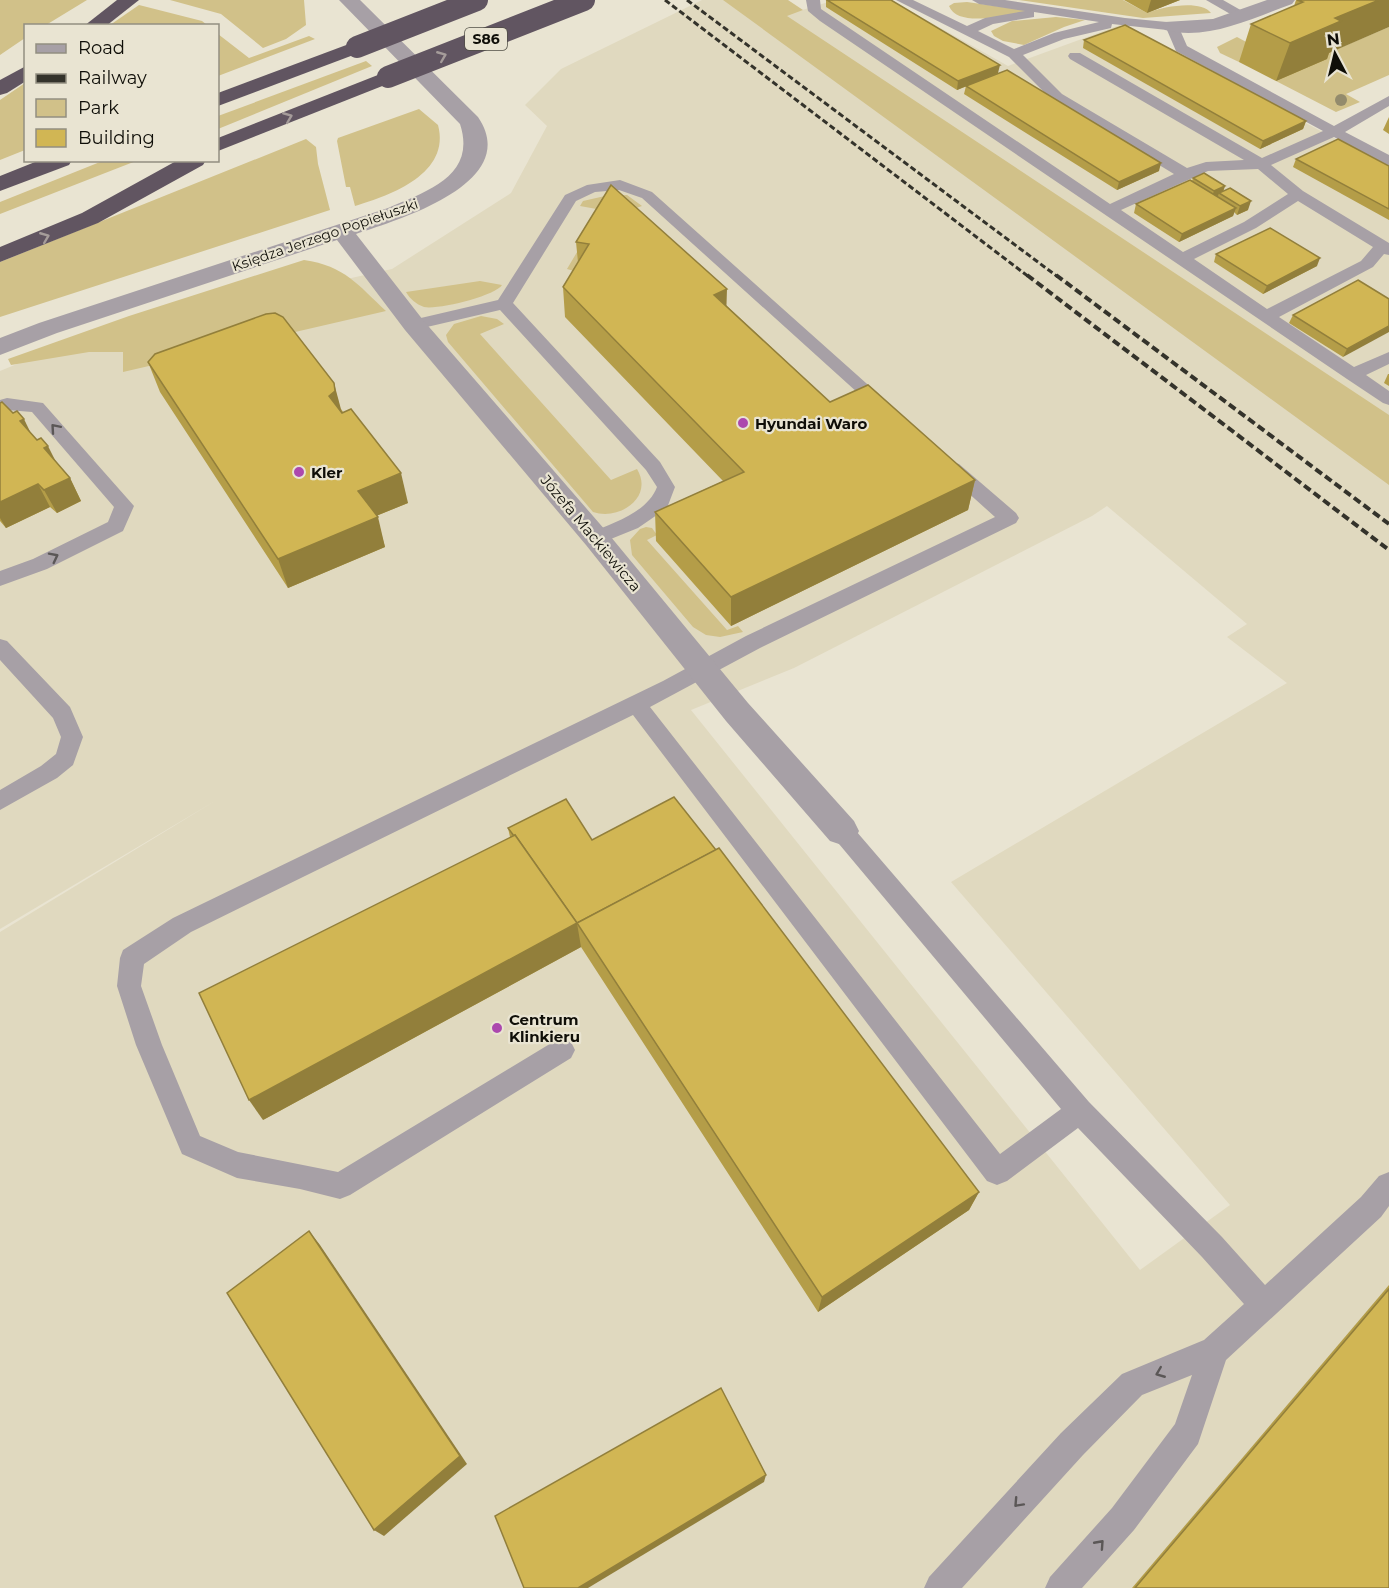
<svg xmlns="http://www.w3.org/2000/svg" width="1389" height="1588" font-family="Montserrat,sans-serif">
<rect width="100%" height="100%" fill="#e9e4d2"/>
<path fill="#e0d9bf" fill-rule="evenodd" d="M702,0H735L786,15L835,0H891L1008,66L1120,25L1389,167V1588H0V932L215,801L0,929V371L80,338L392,269L511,193L547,126L525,105L561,69ZM1107,506L1247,624L1227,637L1287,683L951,882L1230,1205L1140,1270L691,710L794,668L1092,516Z"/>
<g fill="#d1c189">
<path d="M0,0H87L46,25L26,26L25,38L0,55Z"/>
<path d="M170,0H304L306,25L286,39L263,48L221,14Z"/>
<path d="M723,0H788L803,10L787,16L1389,415V485Z"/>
<path d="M1019,0H1123L1147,13C1165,6 1201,0 1211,13L1143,18Z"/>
<path d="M967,2L1030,11C1010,14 958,29 949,6L954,3Z"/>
<path d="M139,5L202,21L207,25H110Z"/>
<path d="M1056,17L1085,20L1064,27L1024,45L1003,41L994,36L991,31L1012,21Z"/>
<path d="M1389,27V75L1346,94L1360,102L1336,112L1276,81L1321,56Z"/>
<path d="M218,34L249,58L309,36L315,39L218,76Z"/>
<path d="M1237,37L1263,51L1239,62L1220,53L1217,47Z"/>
<path d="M366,61L372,66L218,129V116Z"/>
<path d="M25,83V150L0,160V100Z"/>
<path d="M419,109L438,125C451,173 392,195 355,206L350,187H346L337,141L338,138Z"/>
<path d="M306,139L316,147L318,164L330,210L0,317V262Z"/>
<path d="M105,160L136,161L0,214V202Z"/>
<path d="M627,195L642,206L622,213L574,271L567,269L602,210L580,206L583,201L605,196Z"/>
<path d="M304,260C345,266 358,285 386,311L123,372V352H89L11,365L8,359L129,316Z"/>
<path d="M480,281L502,285C495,296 438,310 424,307C416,304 410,299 406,292Z"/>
<path d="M481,316L497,319L504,324L480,334L611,480L637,469C654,497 620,521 593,512L448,342L446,335L454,324Z"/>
<path d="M646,527L652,528L657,535L647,540L727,630L738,626L743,632L720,637L706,635L693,627L632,555L630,540L640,529Z"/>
</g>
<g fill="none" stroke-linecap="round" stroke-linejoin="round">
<g fill="#a7a0a6" fill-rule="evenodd">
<path d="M806,0H820L821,9L1110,204L1174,174L1052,100L1009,57L896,0H913L967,26L985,18L1025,11L979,4L972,0H1005L1125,18L1177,23L1187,46L1334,126L1389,96V106L1345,132L1389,155V166L1334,137L1271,165L1303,191L1389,243V255L1384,254L1373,267L1279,317L1354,367L1389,352V364L1366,375L1389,391V405L1383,403L1347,379L820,21L808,11ZM1034,12L1099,22L1054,33L1014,49L978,31L993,24L1034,17ZM1112,24L1167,30L1176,51L1323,131L1262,158L1080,53H1070L1068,56L1070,59L1244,160L1206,162L1187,168L1062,94L1023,55L1064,39L1111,28ZM1258,169L1288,194L1244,222L1183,252L1121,210L1208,171ZM1298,201L1373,247L1361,261L1267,309L1194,259L1256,228Z"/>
<path d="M1206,0H1223L1251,16L1249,19H1239Z"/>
<path d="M620,180L652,192L894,408L891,412H879L642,198L619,190L595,192L576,201L513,303L660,462L675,487L667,508L638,528L596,545L589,543L586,538L589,533C613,523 647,513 657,487L646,470L500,310L414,330L408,329L406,325L408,321L498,300L565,195L587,185Z"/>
<path d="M7,398L43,403L134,506L123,531L47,569L0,586V571L33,559L108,522L114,507L32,412L7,410L0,412V400Z"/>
<path d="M952,462L959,464L1016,513L1019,518L1016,523L760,648L650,707L1000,1154L1061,1109L834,838L831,831L834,824L842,821L850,824L1089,1102L1222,1237L1265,1285L1361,1197L1379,1176L1389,1172V1206L1381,1217L1226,1360L1198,1444L1134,1530L1082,1588H1045L1050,1577L1112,1508L1175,1424L1192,1375L1142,1395L1083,1455L962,1588H924L929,1577L1061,1433L1122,1374L1204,1340L1244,1304L1202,1257L1078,1128L1007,1181L997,1185L987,1181L633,715L191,932L144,964L141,986L162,1045L200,1136L238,1152L338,1172L553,1042L562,1038L571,1042L575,1050L571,1058L350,1195L340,1199L300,1189L237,1178L182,1154L136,1045L117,986L120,958L123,950L173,918L663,681L746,636L995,517L945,472L943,468L945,464Z"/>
<path d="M0,639L7,641L70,707L83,737L73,765L57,778L0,810V790L41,766L56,754L61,737L53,718L0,660Z"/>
</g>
<g fill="#a7a0a6" fill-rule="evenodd">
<path d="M339,0H360L478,117C523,183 398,220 356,234L423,320L606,531L748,703L854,821L859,831L854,841L842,845L830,841L726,721L586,545L405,330L337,240L57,333L0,355V338L39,323L388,208C427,191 477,176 460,124Z"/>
<path d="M1267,0H1295L1292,4C1252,18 1208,41 1165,30L1162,26L1165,22L1213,19Z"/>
</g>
<g fill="#615561" fill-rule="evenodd">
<path d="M117,0H139L106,26H84Z"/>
<path d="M357,41L364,43L367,47L364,51L218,106V93Z"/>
<path d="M26,66V81L7,93L0,95V80Z"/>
<path d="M388,71L395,73L398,77L395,81L218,151V138Z"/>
<path d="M40,160H72L69,165L0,191V176Z"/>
<path d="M178,160H206L203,165L98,223L0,262V247L82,213Z"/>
</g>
<g stroke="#34332b" stroke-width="3" stroke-dasharray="6 3" stroke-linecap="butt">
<path d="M665,0L1029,277"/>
<path d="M687,0L1058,277"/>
</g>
<g stroke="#34332b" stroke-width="4" stroke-dasharray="8 4" stroke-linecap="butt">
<path d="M1027,275L1389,550"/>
<path d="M1056,275L1389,524"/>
</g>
<g stroke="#615561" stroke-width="22">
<path d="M357,47L477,0"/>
<path d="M388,77L584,0"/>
</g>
</g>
<circle fill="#938b6c" cx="1341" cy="100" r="6"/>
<g fill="#b49d48">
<path d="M826,0H891L998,73L1159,171L1117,190L964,94L966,86L997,74L957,90L826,7Z"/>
<path d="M1124,0H1180L1147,13Z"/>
<path d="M1296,0H1389L1329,53L1327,59L1276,81L1239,62L1251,24L1294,6Z"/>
<path d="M1084,40L1306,121L1303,129L1260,149L1083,48Z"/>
<path d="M1389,117V134L1383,130Z"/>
<path d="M1296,159L1389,166V220L1293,167Z"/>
<path d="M1193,178L1225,186L1223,192L1248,210L1237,215L1234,212L1233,216L1179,242L1134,213L1136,204L1192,181Z"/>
<path d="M611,185L727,306L830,402L975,480L968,510L731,626L656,541L655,512L723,481L565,317L563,287L578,262L576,242Z"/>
<path d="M1216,254L1317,266L1263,294L1214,262Z"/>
<path d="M1389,299L1343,357L1289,323L1293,315Z"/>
<path d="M148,362L341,409L408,503L376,516L385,547L288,588L160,392Z"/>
<path d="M1388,374H1389V386L1384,383Z"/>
<path d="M0,403L31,434L70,478L81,501L57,513L50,507L6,528L0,521Z"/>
<path d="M508,828L592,840L979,1192L969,1210L818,1312L581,947L263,1120L510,837Z"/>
<path d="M1389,1285V1588H1132Z"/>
</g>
<g fill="#927f3b">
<path d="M1151,0H1180L1147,13Z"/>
<path d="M1379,0H1389V27L1329,53L1327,59L1276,81L1290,43L1335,18Z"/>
<path d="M1000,65L998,73L957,90L958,81Z"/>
<path d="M1306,121L1303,129L1260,149L1263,141Z"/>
<path d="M1161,163L1159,171L1117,190L1119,182Z"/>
<path d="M1225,186L1222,194L1219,193L1218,196L1211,199L1214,191Z"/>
<path d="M1251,201L1248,210L1237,215L1240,206Z"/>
<path d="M1236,208L1233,216L1179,242L1182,234Z"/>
<path d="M1320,258L1317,266L1263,294L1267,286Z"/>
<path d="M727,289L726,319L714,295Z"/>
<path d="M1389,326V332L1343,357L1347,349Z"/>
<path d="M334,383L342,413L329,396Z"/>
<path d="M24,419L35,442L20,421Z"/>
<path d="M48,446L60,470L44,448Z"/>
<path d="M401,473L408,503L366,520L358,491Z"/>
<path d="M70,478L81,501L57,513L44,490Z"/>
<path d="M975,480L968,510L731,626V597Z"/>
<path d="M38,484L50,507L6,528L0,518V502Z"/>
<path d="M378,517L385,547L288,588L278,559Z"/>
<path d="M577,923L581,947L263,1120L249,1100Z"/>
<path d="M979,1192L969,1210L818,1312L822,1297Z"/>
<path d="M309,1231L320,1245L467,1464L384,1536L374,1530Z"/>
<path d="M766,1475L764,1482L588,1588H578Z"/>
</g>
<g fill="#d1b654" stroke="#927f3b" stroke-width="1.5">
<path d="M827,0H891L1000,65L958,81Z"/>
<path d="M1297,0H1379L1335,18L1341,21L1290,43L1251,24L1303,2Z"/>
<path d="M1125,25L1306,121L1263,141L1084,40Z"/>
<path d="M1007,70L1161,163L1119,182L966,86Z"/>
<path d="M1338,139L1389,166V209L1296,159Z"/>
<path d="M1204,173L1225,186L1214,191L1193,178Z"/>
<path d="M1190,180L1236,208L1182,234L1136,204Z"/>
<path d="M611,185L727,289L714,295L830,402L868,385L975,480L731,597L655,512L744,472L563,287L589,244L576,242Z"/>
<path d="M1230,188L1251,201L1240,206L1219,193Z"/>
<path d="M1270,228L1320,258L1267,286L1216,254Z"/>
<path d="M1358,280L1389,299V326L1347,349L1293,315Z"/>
<path d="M275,313L283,317L334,383L335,391L329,396L342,413L351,409L401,473L358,491L378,517L278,559L148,362L155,354L266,314Z"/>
<path d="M2,402L13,413L17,411L24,419L20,421L37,440L41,438L48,446L44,448L70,478L44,490L38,484L0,502V403Z"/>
<path d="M674,797L716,850L577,923L515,835L514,836L508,828L566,799L592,840Z"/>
<path d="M515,835L577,923L249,1100L199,993Z"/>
<path d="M719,848L979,1192L822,1297L577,923Z"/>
<path d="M309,1231L460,1456L374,1530L227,1293Z"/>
<path d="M1389,1289V1588H1135Z"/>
<path d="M721,1388L766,1475L578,1588H524L495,1516Z"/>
</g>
<defs><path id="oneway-chevron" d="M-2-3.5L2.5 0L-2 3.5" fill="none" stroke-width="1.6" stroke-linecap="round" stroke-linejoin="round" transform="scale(1.5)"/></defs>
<g stroke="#a59c9a">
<use href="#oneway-chevron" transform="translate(442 56) rotate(-22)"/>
<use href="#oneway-chevron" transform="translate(288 117) rotate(-22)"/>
<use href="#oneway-chevron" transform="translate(45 237) rotate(-22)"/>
</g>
<g stroke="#5b5757">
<use href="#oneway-chevron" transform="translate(55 428) rotate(-131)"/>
<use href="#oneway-chevron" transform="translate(54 557) rotate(-27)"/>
<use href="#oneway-chevron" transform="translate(1160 1373) rotate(158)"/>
<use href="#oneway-chevron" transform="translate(1018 1503) rotate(133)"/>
<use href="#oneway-chevron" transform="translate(1100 1544) rotate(-48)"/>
</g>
<g fill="#ac48ae" stroke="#e9e4d2" stroke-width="2">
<circle cx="743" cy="423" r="6"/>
<circle cx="299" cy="472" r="6"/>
<circle cx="497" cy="1028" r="6"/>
</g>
<g text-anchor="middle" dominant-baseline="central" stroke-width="4.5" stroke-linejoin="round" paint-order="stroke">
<rect fill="#e9e4d2" stroke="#504e45" stroke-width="1.5" x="465" y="28" width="42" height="22" rx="4.5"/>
<g font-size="14" font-weight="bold" fill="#0f0e08">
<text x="486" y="39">S86</text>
</g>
<g font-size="14" fill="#0f0e08" stroke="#e9e4d2">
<text transform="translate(325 235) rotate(-19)">Księdza Jerzego Popiełuszki</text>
</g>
<g font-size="15" font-weight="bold" fill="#0f0e08" stroke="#e9e4d2" text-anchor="start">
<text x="755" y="423">Hyundai Waro</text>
<text x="311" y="472">Kler</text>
<text x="509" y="1019">Centrum<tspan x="509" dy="17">Klinkieru</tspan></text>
</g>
<g font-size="15" fill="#0f0e08" stroke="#e9e4d2">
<text transform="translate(591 533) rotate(50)">Józefa Mackiewicza</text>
</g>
</g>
<rect x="24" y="24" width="195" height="138" fill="#e9e4d2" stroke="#928e81" stroke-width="1.5"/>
<rect x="36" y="44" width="30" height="9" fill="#a7a0a6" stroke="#928e81" stroke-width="1.5"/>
<text x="78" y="54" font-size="18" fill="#0f0e08">Road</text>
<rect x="36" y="74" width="30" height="9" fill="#34332b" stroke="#928e81" stroke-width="1.5"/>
<text x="78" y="84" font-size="18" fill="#0f0e08">Railway</text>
<rect x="36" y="99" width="30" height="18" fill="#d1c189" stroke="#928e81" stroke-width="1.5"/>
<text x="78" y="114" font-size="18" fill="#0f0e08">Park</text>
<rect x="36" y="129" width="30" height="18" fill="#d1b654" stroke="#928e81" stroke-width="1.5"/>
<text x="78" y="144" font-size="18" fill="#0f0e08">Building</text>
<g transform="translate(1335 54) rotate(353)" stroke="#e9e4d2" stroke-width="4.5" paint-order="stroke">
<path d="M0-4.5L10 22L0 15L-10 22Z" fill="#0f0e08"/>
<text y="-9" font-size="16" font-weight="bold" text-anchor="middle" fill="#0f0e08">N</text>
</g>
</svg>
